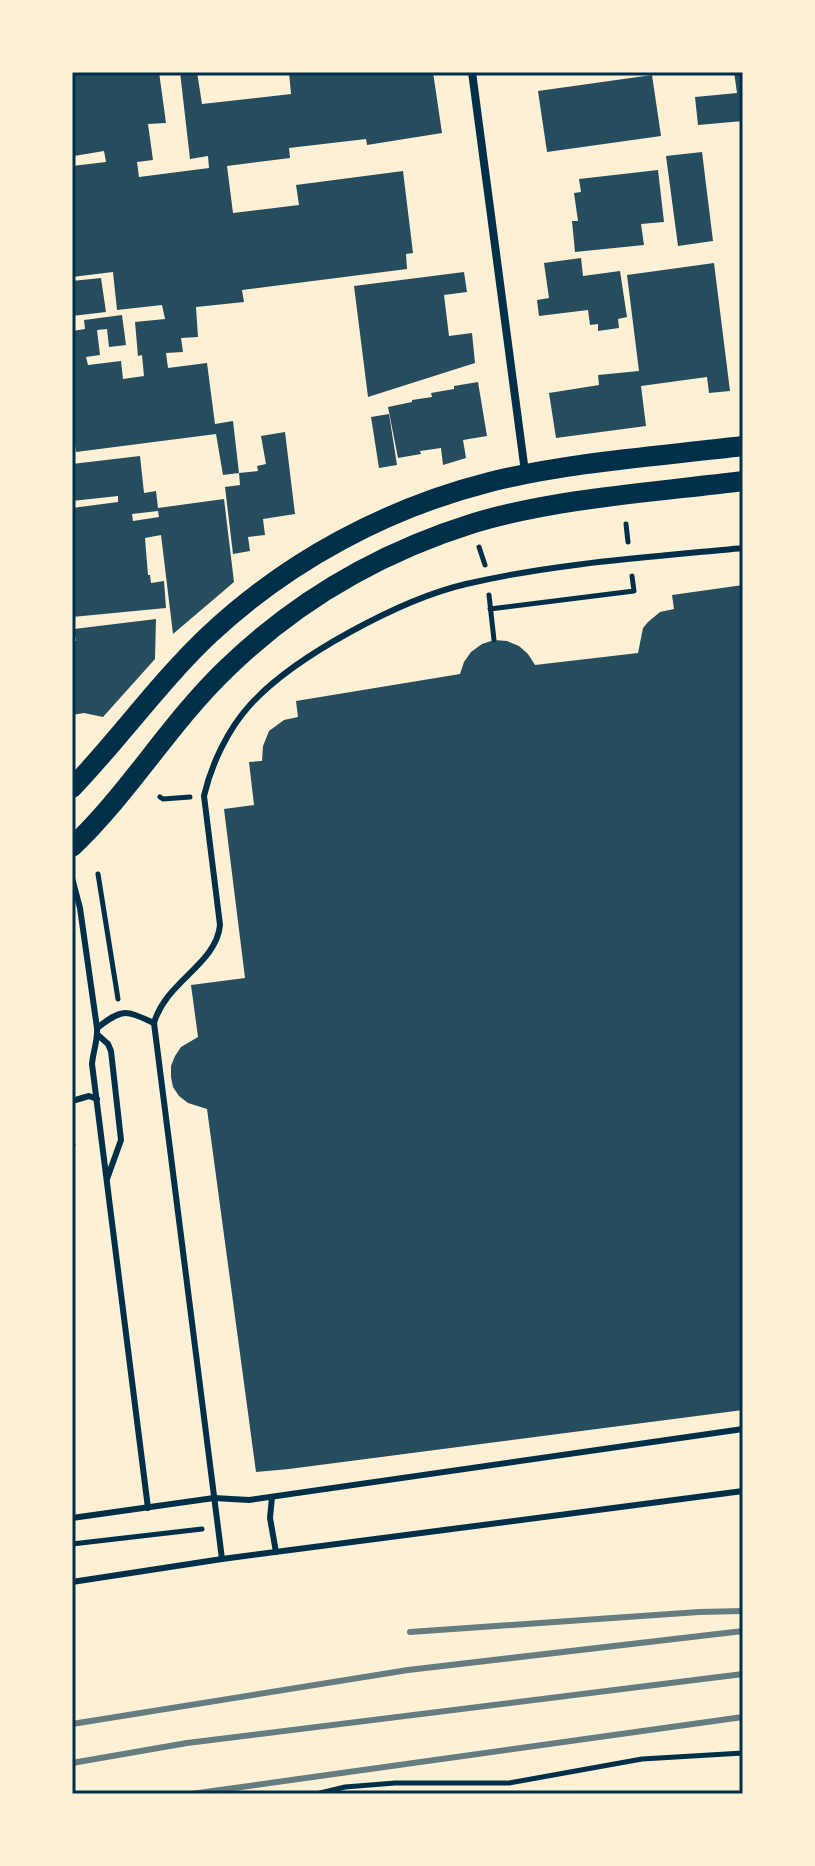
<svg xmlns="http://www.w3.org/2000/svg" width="815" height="1866" font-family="Bitter,serif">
<rect width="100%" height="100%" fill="#fdf0d5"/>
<g fill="#264d5e" fill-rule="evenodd">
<path d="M72,72H159L166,123L148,124L153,160L137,162L139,177L209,168L208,156L190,159L180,72H197L202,104L291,94L289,72H433L442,133L367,145L366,139L289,148L290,158L227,166L233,213L299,205L296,185L403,171L413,253L406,254L407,269L242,290L244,302L196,307L198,337L181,338L183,352L166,353L168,368L207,363L215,424L233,421L239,473L258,471L257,466L266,464L261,436L285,432L295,514L263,519L265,535L248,537L250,551L233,554L225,487L240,485L239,473L223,475L216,434L76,452L72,420V331L85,329L84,320L122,315L126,345L109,347L107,329L97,330L100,355L86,357L88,365L121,361L123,379L144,376L142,355L138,356L135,322L165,319L162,305L117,310L113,272L72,277V166L106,162L104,151L74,156Z"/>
<path d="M734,72H743V121L698,125L695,97L737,93Z"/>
<path d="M652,75L661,136L547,152L538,91Z"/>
<path d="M702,152L713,241L678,246L666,156Z"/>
<path d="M658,170L664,222L641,224L644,245L575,252L572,221H578L574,193L581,192L579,179Z"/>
<path d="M581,258L583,276L620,271L627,317L618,319L619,328L598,331V324L590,325L588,310L539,316L537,300L549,298L544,263Z"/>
<path d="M714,263L730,391L709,393L707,377L641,386L646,426L556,438L549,393L599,385L598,375L639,371L627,275Z"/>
<path d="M464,272L467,292L444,295L449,336L472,333L475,363L368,397L354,286Z"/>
<path d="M101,278L106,312L72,316V281Z"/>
<path d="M478,382L487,436L463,440L466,458L443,465L441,448L420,451L421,454L398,458L388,407L412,402V400L432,397L431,393L454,389V386Z"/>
<path d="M389,414L397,465L379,468L371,417Z"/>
<path d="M140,456L144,493L156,491L158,508L224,499L234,582L173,634L161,535L145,538L148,575H150L151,583L164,581L166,608L72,617V508L118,502V496L72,501V464ZM158,511L159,517L133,521L132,514Z"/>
<path d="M743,585V1410L289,1469L256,1472L207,1109L188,1103L179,1096L173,1087L171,1077V1066L175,1056L181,1047L198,1037L191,985L245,978L224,809L254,805L249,762L262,761L263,746L269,731L284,720L298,717L296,701L460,674L464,662L471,652L482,644L494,640L507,641L519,646L528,654L535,665L638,653L643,628L648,622L660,612L674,609L672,595Z"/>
<path d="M156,619L155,659L103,717L84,713L72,715V641H76L74,629Z"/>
</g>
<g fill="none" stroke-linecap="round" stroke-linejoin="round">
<g stroke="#003049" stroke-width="5">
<path d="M626,524L628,542"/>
<path d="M479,547L485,565"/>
<path d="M489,595L494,640"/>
<path d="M490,609L634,591L632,576"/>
<path d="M160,797L163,799L190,797"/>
<path d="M98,874L118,999"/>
<path d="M72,1146L73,1145"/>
<path d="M72,1544L202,1529"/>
<path d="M316,1794L345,1787L395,1783H509L642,1759L743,1753"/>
</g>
<g stroke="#003049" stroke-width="6">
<path d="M72,878L80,908L97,1028C98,1040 93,1052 92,1064L148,1508"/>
<path d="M97,1028C123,1008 125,1010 154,1023"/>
<path d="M98,1035L108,1044L111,1051L121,1140L107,1179"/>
<path d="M72,1101L89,1096L97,1099"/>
<path d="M272,1497L270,1518L276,1552"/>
<path d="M72,1518L214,1498L249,1500L743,1429"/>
<path d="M222,1559L154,1023C166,981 216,965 220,925L204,796C211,765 228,729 250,705C294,656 402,599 466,584C556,563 651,557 743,548"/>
<path d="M72,1582L222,1559L743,1491"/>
</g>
<path stroke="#003049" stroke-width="8" d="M472,72L525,472"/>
<g stroke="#003049" stroke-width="20">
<path d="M72,788C120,738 160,681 210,634C288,561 387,508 490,482C570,462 661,456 743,446"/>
<path d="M72,847C129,793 169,724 226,669C296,601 381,552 474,523C557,498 657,492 743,481"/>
</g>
<g stroke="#657d81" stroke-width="6">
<path d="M410,1632L699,1612L743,1611"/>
<path d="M72,1724L408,1670L743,1631"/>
<path d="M72,1763L187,1743L743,1674"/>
<path d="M191,1794L743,1717"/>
</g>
</g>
<rect width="815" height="1866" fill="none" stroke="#fdf0d5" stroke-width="148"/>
<rect x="74" y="74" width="667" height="1718" fill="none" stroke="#003049" stroke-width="3"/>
</svg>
